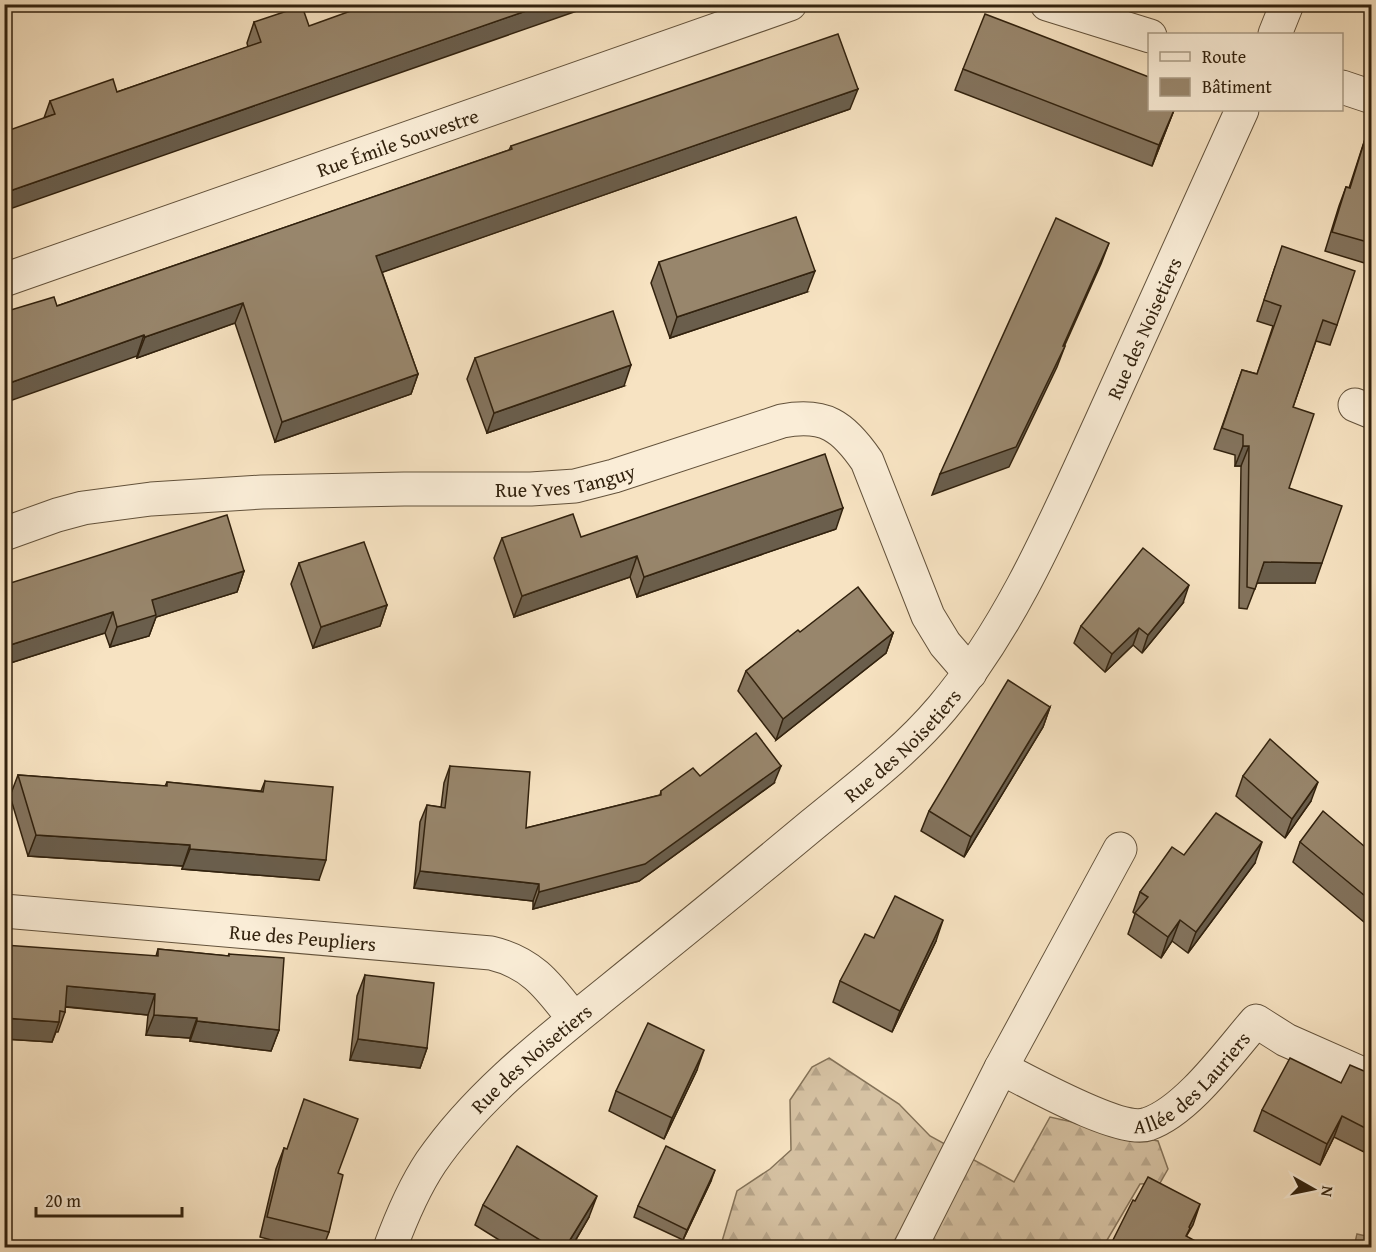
<svg xmlns="http://www.w3.org/2000/svg" width="1376" height="1252" font-family="'Gentium Book Plus',serif">
<defs>
<pattern id="forest-firs" width="22" height="20" patternUnits="userSpaceOnUse" patternTransform="scale(1.5)"><rect width="22" height="20" fill="#d6c2a3"/><path d="M5 1l3.5 6h-7zM16 11l3.5 6h-7z" fill="#b8a68b"/></pattern>
</defs>
<rect width="100%" height="100%" fill="#f7e3c2"/>
<filter id="stains"><feTurbulence type="fractalNoise" baseFrequency=".00333" numOctaves="4"/><feColorMatrix values="0 0 0 0 .2 0 0 0 0 .09 0 0 0 0 .02 0 0 0 .5 -.17"/></filter>
<radialGradient id="worn" r=".72"><stop offset=".6" stop-color="#630" stop-opacity="0"/><stop offset="1" stop-color="#630" stop-opacity=".3"/></radialGradient>
<g fill="url(#forest-firs)" stroke="#847258" stroke-width="1.5">
<path d="M829,1058L899,1104L930,1136L1014,1182L1050,1117L1158,1141L1168,1169L1160,1183L1140,1184L1103,1247L720,1248L737,1191L770,1169L791,1150L790,1100L812,1067Z"/>
<path d="M1357,1234L1371,1237V1247H1354Z"/>
</g>
<g fill="none" stroke-linecap="round" stroke-linejoin="round">
<g stroke="#63523b" stroke-width="35">
<g id="street">
<path d="M1047,4L1150,36"/>
<path d="M1275,34L1287,4"/>
<path d="M1342,87L1372,97"/>
<path id="s1" d="M4,280L790,4"/>
<path d="M1355,405L1372,412"/>
<path id="s2" d="M4,534L57,515L83,508L151,499L262,492L404,489H531L575,486L614,476L782,421C825,413 843,426 867,461L928,616L945,644L970,673"/>
<path id="s3" d="M4,911L491,953C533,963 549,987 574,1019"/>
<path id="s4" d="M1001,1068C1029,1082 1121,1134 1148,1124C1187,1111 1229,1052 1256,1021L1286,1040L1372,1078"/>
<path id="s5" d="M390,1248C401,1218 413,1189 431,1162C477,1095 546,1042 609,991C677,936 745,881 812,825C857,788 905,752 942,708C1011,627 1057,518 1101,422C1148,318 1195,214 1242,110"/>
<path d="M910,1248L1001,1068L1120,849"/>
</g>
</g>
<use href="#street" stroke="#faedd7" stroke-width="33"/>
</g>
<g fill="#83735d" stroke="#32220e" stroke-width="1.5">
<path d="M254,22L309,26L44,118L50,101L117,92L248,47L247,43Z"/>
<path d="M963,69L1174,110L1152,166L955,90Z"/>
<path d="M850,109L382,272L418,374L411,394L275,442L235,323L137,358V356L57,306L509,150L511,146Z"/>
<path d="M1366,136L1371,138V265L1325,251L1339,206L1346,187L1349,188Z"/>
<path d="M659,262L807,292L670,338L651,283Z"/>
<path d="M1275,267L1337,325L1330,345L1316,341L1293,407L1289,488L1315,583H1257L1247,609L1239,608L1241,466H1235V455L1214,449L1242,370L1257,374L1273,326L1257,321Z"/>
<path d="M475,358L624,386L487,433L467,379Z"/>
<path d="M836,529L637,597L630,577L514,617L494,558L502,538L581,537Z"/>
<path d="M299,563L387,605L380,626L313,648L291,584Z"/>
<path d="M244,571L237,592L156,617L149,636L110,647L105,633L4,665V585Z"/>
<path d="M1183,603L1142,653L1133,645L1105,672L1074,643L1081,626Z"/>
<path d="M800,632L893,633L886,653L776,740L738,691L746,671Z"/>
<path d="M1050,707L1043,727L964,857L921,831L929,811Z"/>
<path d="M450,766L526,828L660,795L661,791L700,776L774,783L639,881L533,909V901L414,888L420,822L427,805L441,807L444,783Z"/>
<path d="M18,775L165,786L167,782L261,791L265,781L319,880L182,869L183,866L28,856L10,796Z"/>
<path d="M1243,776L1311,801L1285,838L1236,796Z"/>
<path d="M1300,842L1371,852V928L1293,862Z"/>
<path d="M1184,855L1255,863L1188,953L1172,941L1161,958L1128,934L1135,914L1133,912L1140,892Z"/>
<path d="M874,938L936,941L892,1032L833,1002L840,981Z"/>
<path d="M158,949L228,956L229,954L279,1030L271,1051L190,1041V1038L146,1035L148,1015L65,1007V1012L58,1032H56L52,1042L4,1039L156,956Z"/>
<path d="M365,975L427,1048L420,1068L350,1060L357,996Z"/>
<path d="M697,1070L664,1139L609,1111L616,1091Z"/>
<path d="M1371,1074V1136L1364,1152L1334,1137L1320,1165L1254,1131L1262,1110Z"/>
<path d="M284,1148L338,1173L329,1232L323,1248H301L260,1237L276,1169Z"/>
<path d="M711,1181L683,1240L634,1217L638,1206Z"/>
<path d="M483,1205L589,1217L571,1248H512L475,1225Z"/>
</g>
<g fill="#6a5e4c" stroke="#32220e" stroke-width="1.5">
<path d="M546,4H597L4,211V193Z"/>
<path d="M858,89L850,109L369,277L376,256Z"/>
<path d="M1174,110L1152,166L1159,145Z"/>
<path d="M1109,243L1101,264L1060,356L1065,346L1057,367L1009,467L932,495L940,474L1063,346Z"/>
<path d="M815,271L807,292L670,338L677,317Z"/>
<path d="M243,303L235,323L137,358L145,337Z"/>
<path d="M144,335L137,356L4,403V385Z"/>
<path d="M631,365L624,386L487,433L494,413Z"/>
<path d="M418,374L411,394L275,442L282,422Z"/>
<path d="M1243,446H1249L1241,466H1235Z"/>
<path d="M843,508L836,529L637,597L644,577Z"/>
<path d="M637,556L630,577L514,617L522,596Z"/>
<path d="M1264,562L1322,563L1315,583H1256Z"/>
<path d="M244,571L237,592L156,617L149,636L110,647L117,627L152,600Z"/>
<path d="M1189,585L1183,603L1142,653L1148,635Z"/>
<path d="M387,605L380,626L313,648L321,627Z"/>
<path d="M113,612L105,633L4,665V647Z"/>
<path d="M1139,628L1133,645L1105,672L1112,654Z"/>
<path d="M893,633L886,653L776,740L783,719Z"/>
<path d="M1050,707L1043,727L964,857L971,837Z"/>
<path d="M781,766L774,783L639,881L533,909L539,892Z"/>
<path d="M1318,782L1311,801L1285,838L1292,819Z"/>
<path d="M36,835L190,845L183,866L28,856Z"/>
<path d="M1262,842L1255,863L1188,953L1196,932Z"/>
<path d="M190,849L326,860L319,880L182,869Z"/>
<path d="M420,871L539,884L533,901L414,888Z"/>
<path d="M943,920L936,941L892,1032L900,1011Z"/>
<path d="M1180,920L1172,941L1161,958L1168,937Z"/>
<path d="M67,986L155,994L148,1015L60,1006Z"/>
<path d="M154,1015L197,1018L190,1038L146,1035Z"/>
<path d="M4,1018L59,1022L52,1042L4,1039Z"/>
<path d="M197,1021L279,1030L271,1051L190,1041Z"/>
<path d="M358,1039L427,1048L420,1068L350,1060Z"/>
<path d="M704,1050L697,1070L664,1139L672,1118Z"/>
<path d="M1342,1116L1334,1137L1320,1165L1327,1144Z"/>
<path d="M1371,1131V1136L1364,1152Z"/>
<path d="M715,1170L711,1181L683,1240L687,1230Z"/>
<path d="M597,1196L589,1217L571,1248H565Z"/>
<path d="M1200,1204L1193,1225L1187,1235L1183,1248L1189,1227Z"/>
</g>
<g fill="#98866c" stroke="#32220e" stroke-width="1.5">
<path d="M370,4H546L4,193V132L55,114L50,101L113,79L117,92L261,42L254,22L302,6L309,26Z"/>
<path d="M985,14L1149,77V110H1174L1159,145L963,69Z"/>
<path d="M838,34L858,89L376,256L418,374L282,422L243,303L145,337L144,335L4,385V312L54,297L57,306L512,149L511,146Z"/>
<path d="M1366,136L1371,138V243L1332,232L1346,187L1350,188Z"/>
<path d="M796,217L815,271L677,317L659,262Z"/>
<path d="M1056,218L1109,243L1063,346H1065L1016,447L940,474Z"/>
<path d="M1282,246L1355,271L1337,325L1323,320L1293,407L1314,414L1289,488L1342,506L1322,563L1264,562L1255,589L1247,587L1249,446H1243V435L1222,428L1242,370L1257,374L1281,306L1264,300Z"/>
<path d="M613,311L631,365L494,413L475,358Z"/>
<path d="M825,454L843,508L644,577L637,556L522,596L502,538L573,514L581,537Z"/>
<path d="M227,515L244,571L152,600L156,615L117,627L113,612L4,647V585Z"/>
<path d="M364,542L387,605L321,627L299,563Z"/>
<path d="M1143,548L1189,585L1148,635L1139,628L1112,654L1081,626Z"/>
<path d="M858,587L893,633L783,719L746,671L798,630L800,632Z"/>
<path d="M1008,680L1050,707L971,837L929,811Z"/>
<path d="M756,733L781,766L645,864L539,892V884L420,871L427,805L445,808L450,766L530,772L526,828L661,795V791L693,768L700,776Z"/>
<path d="M1270,739L1318,782L1292,819L1243,776Z"/>
<path d="M18,775L167,786V782L263,792L265,781L333,787L326,860L190,849V845L36,835Z"/>
<path d="M1323,811L1371,852V901L1300,842Z"/>
<path d="M1216,813L1262,842L1196,932L1180,920L1168,937L1135,913L1148,897L1140,892L1172,847L1184,855Z"/>
<path d="M895,896L943,920L900,1011L840,981L865,934L874,938Z"/>
<path d="M4,945L158,956V949L229,956V954L284,958L279,1030L197,1021V1018L154,1015L155,994L67,986L65,1012L60,1011L59,1022L4,1018Z"/>
<path d="M365,975L434,983L427,1048L358,1039Z"/>
<path d="M648,1023L704,1050L672,1118L616,1091Z"/>
<path d="M1290,1058L1341,1083L1350,1065L1371,1074V1131L1342,1116L1327,1144L1262,1110Z"/>
<path d="M304,1099L358,1119L338,1173L343,1175L329,1232L267,1217L284,1148L287,1149Z"/>
<path d="M517,1146L597,1196L565,1248H553L483,1205Z"/>
<path d="M666,1146L715,1170L687,1230L638,1206Z"/>
<path d="M1148,1177L1200,1204L1189,1227L1190,1228L1186,1236L1208,1248H1109L1133,1200L1135,1201Z"/>
<path d="M4,1244L22,1248H4Z"/>
</g>
<g text-anchor="middle" dominant-baseline="central" stroke-width="4.5" stroke-linejoin="round" paint-order="stroke">
<g font-size="20" fill="#32220e" stroke="#faedd7">
<text stroke="none"><textPath href="#s1" startOffset="417">Rue Émile Souvestre</textPath></text>
<text stroke="none"><textPath href="#s5" startOffset="1212">Rue des Noisetiers</textPath></text>
<text stroke="none"><textPath href="#s2" startOffset="567">Rue Yves Tanguy</textPath></text>
<text stroke="none"><textPath href="#s5" startOffset="726">Rue des Noisetiers</textPath></text>
<text stroke="none"><textPath href="#s3" startOffset="300">Rue des Peupliers</textPath></text>
<text stroke="none"><textPath href="#s5" startOffset="240">Rue des Noisetiers</textPath></text>
<text stroke="none"><textPath href="#s4" startOffset="219">Allée des Lauriers</textPath></text>
</g>
</g>
<rect width="1376" height="1252" fill="none" stroke="#f7e3c2" stroke-width="24"/>
<rect x="6" y="6" width="1364" height="1240" fill="none" stroke="#32220e" stroke-width="3"/>
<rect x="12" y="12" width="1352" height="1228" fill="none" stroke="#32220e" stroke-width="1.5"/>
<rect x="1148" y="33" width="195" height="78" fill="#faedd7" stroke="#aa9c87" stroke-width="1.5"/>
<rect x="1160" y="52" width="30" height="9" fill="#faedd7" stroke="#aa9c87" stroke-width="1.5"/>
<text x="1202" y="63" font-size="18" fill="#32220e">Route</text>
<rect x="1160" y="78" width="30" height="18" fill="#98866c" stroke="#aa9c87" stroke-width="1.5"/>
<text x="1202" y="93" font-size="18" fill="#32220e">Bâtiment</text>
<g transform="translate(1313 1189) rotate(99)" stroke="#faedd7" stroke-width="4.5" paint-order="stroke">
<path d="M0-4.5L10 22L0 15L-10 22Z" fill="#32220e"/>
<text y="-9" font-size="16" font-weight="bold" text-anchor="middle" fill="#32220e">N</text>
</g>
<path d="M36 1207v9h146v-9" fill="none" stroke="#32220e" stroke-width="3"/>
<text x="45" y="1207" font-size="18" fill="#32220e" stroke="#faedd7" stroke-width="4.5" paint-order="stroke">20 m</text>
<rect width="100%" height="100%" filter="url(#stains)"/>
<rect width="100%" height="100%" fill="url(#worn)"/>
</svg>
